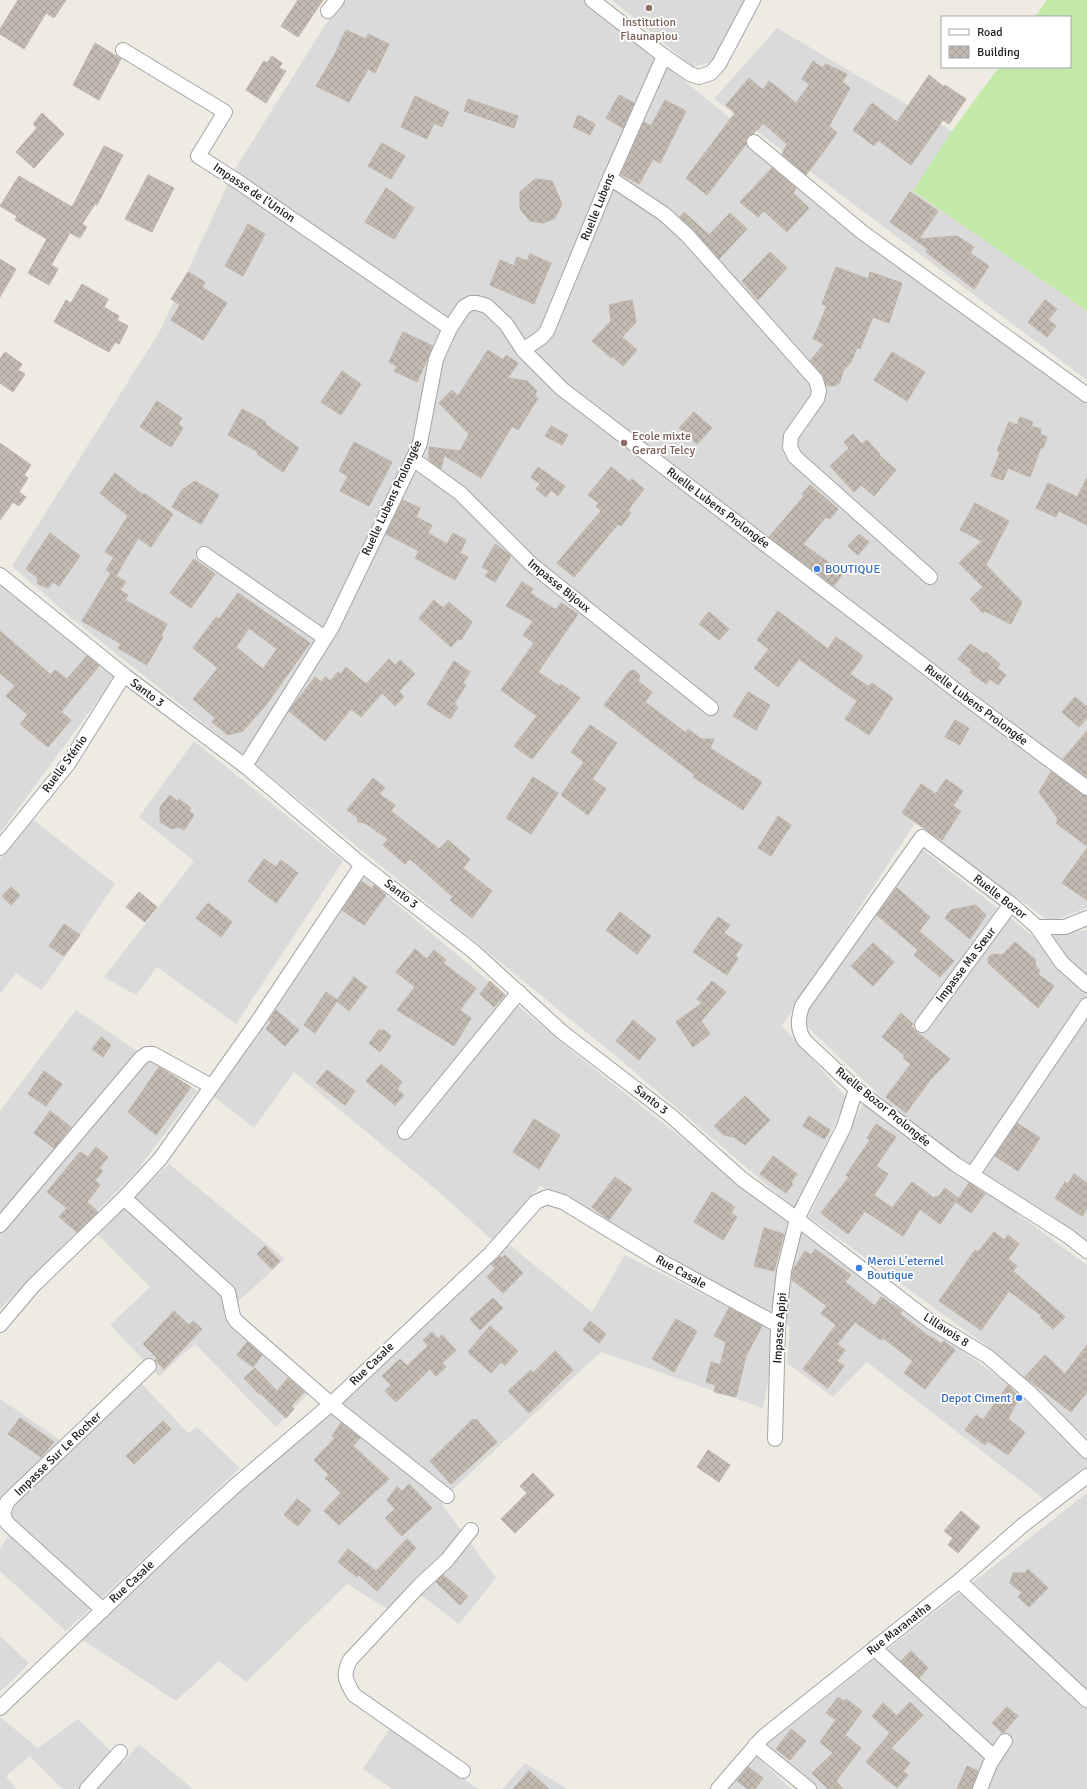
<svg xmlns="http://www.w3.org/2000/svg" width="1087" height="1789" font-family="Signika,sans-serif">
<defs>
<pattern id="building-cross-hatch" width="8" height="8" patternUnits="userSpaceOnUse"><rect width="8" height="8" fill="#c3bab2"/><path d="M0 0l8 8M0 8l8-8" fill="none" stroke="#a79f99"/></pattern>
</defs>
<rect width="100%" height="100%" fill="#eeebe3"/>
<g fill="#dbdada">
<path d="M346,0H585L779,158L1087,400V908L1050,922L915,823L782,1026L847,1098L795,1209L617,1057L265,772L70,617L12,566L160,331L234,171L327,22Z"/>
<path d="M612,0H746L715,61L693,67Z"/>
<path d="M777,28L952,131L914,191L1087,311V380L714,99Z"/>
<path d="M0,584L115,677L0,833Z"/>
<path d="M194,741L343,861L236,1024L157,967L136,995L104,977L194,861L139,817Z"/>
<path d="M31,818L115,884L42,990L16,973L0,994V859Z"/>
<path d="M918,846L1033,936L1087,930V1251L893,1108L800,1020Z"/>
<path d="M363,876L584,1061L802,1232L1013,1388L1087,1459V1468L1044,1499L867,1362L833,1397L787,1363L790,1327L558,1193L540,1186L492,1240L439,1192L294,1072L254,1128L213,1096Z"/>
<path d="M76,1010L197,1091L136,1172L0,1309V1111Z"/>
<path d="M864,1101L1087,1265V1438L987,1346L809,1217Z"/>
<path d="M169,1164L285,1259L223,1315L309,1393L276,1427L195,1344L159,1376L110,1325L150,1287L96,1233Z"/>
<path d="M507,1243L592,1312L625,1255L777,1332L763,1408L601,1352L450,1492L441,1503L496,1578L459,1624L418,1593L394,1613L347,1584L246,1682L219,1661L176,1701L78,1637L309,1430Z"/>
<path d="M142,1384L188,1433L197,1427L240,1468L66,1631L0,1571V1549L17,1522L0,1508V1399L72,1448Z"/>
<path d="M1087,1493V1789H814L804,1781L767,1744Z"/>
<path d="M0,1636L29,1663L0,1692Z"/>
<path d="M0,1717L38,1748L78,1719L123,1763L139,1744L193,1789H62L30,1756L6,1776L16,1789H0Z"/>
<path d="M391,1727L478,1789H392L363,1769Z"/>
<path d="M753,1753L791,1789H724Z"/>
<path d="M525,1763L567,1789H502Z"/>
</g>
<path fill="#c3e9a8" d="M1047,0H1087V311L913,191L952,131L999,67H1070V17H1035Z"/>
<g fill="url(#building-cross-hatch)" stroke="#c0b3a5" fill-rule="evenodd">
<path d="M18,0H66L54,18L46,13L24,49L0,34V29Z"/>
<path d="M298,0H323L298,37L281,26Z"/>
<path d="M346,30L366,39L368,34L389,44L375,73L368,69L349,102L316,86L334,56Z"/>
<path d="M95,43L121,59L99,100L73,85Z"/>
<path d="M272,56L282,63L279,68L286,71L266,103L246,90L264,61L267,63Z"/>
<path d="M813,61L822,68L826,64L847,74L842,82L850,88L829,126L837,133L806,175L782,154L787,144L763,123L758,130L757,129L753,134L747,137L746,144L707,195L686,178L735,113L726,105L749,78L763,90L769,81L796,103L810,84L802,79Z"/>
<path d="M929,75L944,87L945,85L966,99L949,124L943,120L911,165L878,140L874,146L853,130L872,103L897,122Z"/>
<path d="M619,95L634,103L623,128L606,118Z"/>
<path d="M415,96L449,112L442,127L434,123L427,139L401,127Z"/>
<path d="M468,99L518,116L514,128L464,111Z"/>
<path d="M665,100L686,111L660,163L653,159L639,184L621,174L644,122L651,126Z"/>
<path d="M42,113L64,134L34,168L16,152L37,128L33,124Z"/>
<path d="M578,115L595,124L590,135L573,127Z"/>
<path d="M382,143L405,156L391,179L368,166Z"/>
<path d="M104,146L123,155L97,205L95,204L82,224L87,227L80,238L70,233L51,265L58,269L49,285L28,273L47,239L15,220L17,216L0,206L19,176L72,207Z"/>
<path d="M772,168L796,188L793,193L809,208L787,232L764,211L758,217L740,202Z"/>
<path d="M148,175L174,188L152,232L125,219Z"/>
<path d="M535,179L552,181L562,204L555,218L543,223L530,221L520,209V192Z"/>
<path d="M386,188L414,208L394,239L365,222Z"/>
<path d="M910,192L938,211L919,239L957,236L974,247L970,253L989,266L974,289L926,252L928,249L890,222Z"/>
<path d="M684,212L709,235L730,213L747,229L719,259L693,229L680,217Z"/>
<path d="M248,224L265,234L243,276L225,266Z"/>
<path d="M770,252L787,268L758,300L742,281Z"/>
<path d="M530,254L551,263L534,304L490,285L500,260L514,266L517,257L527,261Z"/>
<path d="M0,259L16,269L0,297Z"/>
<path d="M836,267L868,279L870,272L902,283L889,323L873,317L860,349L857,347L851,362L843,371L840,382L837,385L831,386L826,385L823,375L810,361L824,344L813,339L827,306L822,304Z"/>
<path d="M188,272L205,282L202,287L227,303L203,340L171,320L180,305L171,299Z"/>
<path d="M82,284L108,299L104,307L119,316L117,320L128,326L119,344L115,342L109,352L54,322L66,300L71,303Z"/>
<path d="M632,300L636,322L622,337L637,350L623,366L612,356L611,358L592,341L611,321L609,305Z"/>
<path d="M1045,300L1057,309L1048,320L1056,326L1047,337L1028,322Z"/>
<path d="M403,332L433,346L417,382L394,371L397,366L389,362Z"/>
<path d="M488,350L503,360L506,355L518,363L508,378L527,381L537,391L534,396L538,398L518,430L512,426L481,478L444,455L441,469L429,460V447L460,451L469,434L439,403L452,390L458,396Z"/>
<path d="M5,352L22,364L18,370L25,374L13,392L0,383V359Z"/>
<path d="M892,352L925,372L907,401L874,380Z"/>
<path d="M342,371L361,384L341,415L321,402Z"/>
<path d="M157,401L182,418L178,424L183,428L171,447L140,427Z"/>
<path d="M242,409L266,422L265,424L299,448L283,472L257,454L258,452L228,435Z"/>
<path d="M694,412L712,428L697,444L679,428Z"/>
<path d="M1020,417L1033,422L1031,426L1041,429L1040,434L1047,437L1043,448L1041,447L1030,477L1008,468L1003,480L991,476L1000,452L997,451L1009,422L1017,425Z"/>
<path d="M551,426L568,435L562,445L545,436Z"/>
<path d="M853,434L862,444L867,440L880,454L879,455L896,470L874,496L861,485L854,492L830,466L849,448L844,442Z"/>
<path d="M354,442L392,462L369,506L340,491L348,476L339,471Z"/>
<path d="M0,443L31,465L24,475L28,478L19,492L26,497L19,506L13,502L0,520Z"/>
<path d="M538,467L565,486L558,496L551,490L546,497L536,489L540,484L531,477Z"/>
<path d="M611,467L630,482L632,479L644,489L628,510L631,513L621,526L618,524L574,577L557,563L601,511L596,506L599,503L588,495Z"/>
<path d="M115,473L143,495L144,493L173,514L151,547L138,538L116,576L126,582L120,590L128,595L125,600L167,624L161,636L163,637L147,665L118,648L121,644L82,621L111,573L106,570L114,557L105,552L128,516L100,493Z"/>
<path d="M1087,478V525L1059,511L1056,517L1036,508L1048,483L1077,497Z"/>
<path d="M195,481L219,495L201,524L172,507L182,490Z"/>
<path d="M810,485L838,509L830,519L826,517L803,544L843,573L834,586L769,537L804,496L802,494Z"/>
<path d="M403,500L420,508L416,517L432,525L428,533L447,544L453,533L466,540L460,553L468,557L455,580L415,558L419,551L386,534Z"/>
<path d="M975,503L1009,521L986,565L1022,602L1011,624L985,611L983,613L970,599L983,587L959,563L982,541L960,530Z"/>
<path d="M50,533L80,556L59,586L53,582L48,588L38,584L37,577L26,569Z"/>
<path d="M859,534L869,542L858,555L848,546Z"/>
<path d="M495,544L511,556L495,582L485,576L489,571L482,567Z"/>
<path d="M194,559L215,574L191,608L170,593Z"/>
<path d="M522,582L533,589L530,593L556,610L561,603L578,614L538,672L559,686L561,684L580,698L532,759L514,746L537,716L501,690L534,643L523,635L533,621L506,606Z"/>
<path d="M238,593L310,643L266,705L243,731L228,735L212,722L215,718L193,699L218,668L193,648L216,617L219,619ZM249,628L277,649L263,669L236,647Z"/>
<path d="M434,600L443,608L449,602L472,622L461,640L458,639L451,647L419,618Z"/>
<path d="M778,611L828,649L836,637L863,656L850,674L869,687L872,683L893,698L869,735L845,719L857,701L799,659L778,687L754,668L769,649L757,640Z"/>
<path d="M709,612L729,629L719,640L699,624Z"/>
<path d="M0,631L51,675L55,670L67,679L87,656L99,666L61,712L71,720L48,747L20,724L28,715L6,696L15,686L0,673Z"/>
<path d="M970,644L984,654L986,652L1000,664L997,668L1006,675L998,685L990,679L986,684L970,672L972,670L958,659Z"/>
<path d="M389,659L395,665L400,660L415,674L399,691L404,697L395,706L382,693L361,717L351,709L325,741L289,711L315,677L321,682L325,677L330,681L338,672L341,674L346,667L366,684Z"/>
<path d="M454,661L470,672L463,683L466,685L454,704L458,707L450,719L427,704Z"/>
<path d="M632,670L637,672L640,676L638,681L652,692L645,702L686,733L688,729L701,739H714L710,748L762,782L743,810L693,777L695,775L604,705L628,673Z"/>
<path d="M748,692L770,705L756,730L733,716Z"/>
<path d="M1075,697L1087,707V718L1079,727L1062,712Z"/>
<path d="M955,720L969,728L960,745L945,737Z"/>
<path d="M590,725L617,743L592,779L606,789L588,815L561,795L584,762L571,752Z"/>
<path d="M1087,731V777L1063,759Z"/>
<path d="M1051,772L1082,795L1087,796V846L1056,823L1058,819L1039,792Z"/>
<path d="M533,777L558,793L531,834L506,818Z"/>
<path d="M373,778L385,788L379,794L395,805L391,811L439,849L448,840L470,859L463,868L492,891L472,918L450,900L453,897L410,859L405,864L383,845L388,839L365,823L358,822L357,817L347,810Z"/>
<path d="M946,779L963,791L953,806L961,811L942,840L902,813L921,784L936,794Z"/>
<path d="M170,795L177,801L179,799L191,808L189,811L194,815L184,830L178,827L172,829L160,822V807Z"/>
<path d="M778,816L791,825L771,856L758,848Z"/>
<path d="M1087,848V900L1062,883Z"/>
<path d="M264,859L276,867L281,860L298,873L276,903L248,881Z"/>
<path d="M361,881L372,889L374,885L386,895L364,925L342,910Z"/>
<path d="M11,887L20,895L11,905L2,896Z"/>
<path d="M897,888L930,917L919,931L954,961L940,977L914,955L918,950L877,915Z"/>
<path d="M139,892L157,907L145,922L126,907Z"/>
<path d="M208,903L232,922L221,937L196,918Z"/>
<path d="M976,905L986,915L970,939L945,918L951,910Z"/>
<path d="M620,912L651,936L637,954L606,930Z"/>
<path d="M718,917L730,925L724,933L742,945L735,956L738,958L727,975L693,952Z"/>
<path d="M64,924L80,935L64,956L49,946Z"/>
<path d="M1015,942L1036,960L1035,965L1040,971L1038,974L1054,986L1038,1008L988,963V958L992,954L1002,955Z"/>
<path d="M873,943L894,962L873,986L851,966Z"/>
<path d="M415,949L427,959L434,950L446,960L443,963L476,988L460,1010L471,1018L454,1046L397,1010L415,987L396,972Z"/>
<path d="M354,977L367,987L349,1011L337,1001L315,1033L304,1025L326,992L337,1000Z"/>
<path d="M490,981L505,995L494,1007L480,994Z"/>
<path d="M712,981L726,992L701,1021L710,1034L693,1047L676,1022L702,1003L697,999Z"/>
<path d="M276,1010L299,1030L285,1046L266,1029L271,1022L269,1020Z"/>
<path d="M901,1013L913,1024L911,1026L917,1032L950,1059L930,1080L906,1113L886,1097L911,1064L903,1058L905,1056L882,1037Z"/>
<path d="M633,1020L656,1039L639,1060L616,1041Z"/>
<path d="M379,1030H384L391,1036L380,1052L369,1043Z"/>
<path d="M101,1037L111,1045L103,1057L92,1049Z"/>
<path d="M381,1064L402,1082L397,1089L404,1095L395,1105L366,1081Z"/>
<path d="M159,1067L191,1087L156,1135L128,1112Z"/>
<path d="M327,1070L355,1091L345,1105L316,1083Z"/>
<path d="M44,1071L62,1084L46,1106L28,1094Z"/>
<path d="M745,1096L770,1120L745,1145L734,1137L724,1135L714,1126Z"/>
<path d="M50,1111L71,1127L54,1148L34,1133Z"/>
<path d="M809,1116L830,1130L824,1139L803,1126Z"/>
<path d="M534,1119L560,1135L539,1169L513,1152Z"/>
<path d="M1017,1123L1040,1138L1018,1171L995,1156Z"/>
<path d="M876,1124L896,1137L876,1166L888,1174L874,1195L892,1208L912,1182L934,1198L936,1196L938,1197L945,1188L958,1198L940,1224L920,1209L903,1236L865,1211L848,1234L821,1213L849,1177L846,1175L870,1140L867,1138Z"/>
<path d="M96,1147L108,1157L99,1168L103,1171L95,1180L100,1185L87,1202L98,1212L77,1232L59,1217L67,1208L47,1192L80,1152L88,1157Z"/>
<path d="M773,1156L797,1174L791,1182L793,1184L786,1193L760,1174Z"/>
<path d="M1074,1174L1087,1183V1208L1082,1216L1055,1198L1065,1182L1068,1184Z"/>
<path d="M615,1177L632,1189L609,1220L592,1207Z"/>
<path d="M969,1183L985,1194L971,1213L956,1202Z"/>
<path d="M712,1192L735,1207L731,1213L737,1217L723,1240L694,1222Z"/>
<path d="M764,1228L784,1234L774,1271L754,1266Z"/>
<path d="M994,1232L1004,1240L1008,1235L1019,1244L1008,1259L1017,1266L1013,1271L1065,1317L1053,1329L1040,1317L1042,1316L1009,1291L981,1330L939,1301L975,1250L978,1252Z"/>
<path d="M265,1246L280,1261L272,1269L257,1254Z"/>
<path d="M815,1249L851,1275L845,1282L875,1306L881,1297L902,1311L900,1314L931,1338L932,1337L941,1344L944,1341L955,1350L925,1389L904,1373L913,1361L883,1338L881,1340L855,1322L837,1344L845,1350L837,1361L844,1366L828,1388L803,1369L836,1325L821,1313L827,1306L792,1280L793,1270L805,1251L811,1255Z"/>
<path d="M505,1255L523,1273L503,1293L487,1277L495,1268L491,1264L500,1256L502,1258Z"/>
<path d="M493,1298L503,1308L480,1330L470,1319Z"/>
<path d="M729,1308L762,1326L746,1356L736,1397L714,1392L716,1385L706,1382L711,1362L720,1365L726,1342L714,1336Z"/>
<path d="M174,1311L189,1325L193,1321L202,1329L164,1369L155,1360L157,1358L143,1344Z"/>
<path d="M676,1319L697,1331L674,1372L652,1359Z"/>
<path d="M590,1321L606,1334L599,1343L583,1330Z"/>
<path d="M490,1326L518,1351L505,1365L501,1362L491,1373L468,1352Z"/>
<path d="M432,1332L438,1339L442,1335L456,1350L442,1363L446,1367L436,1376L430,1369L396,1402L385,1391L391,1385L382,1376L400,1359L407,1366L428,1346L423,1340Z"/>
<path d="M247,1342L262,1355L253,1367L237,1355Z"/>
<path d="M1087,1345V1392L1071,1412L1025,1377L1045,1355L1065,1374Z"/>
<path d="M555,1351L573,1370L529,1413L508,1391L531,1370L533,1373Z"/>
<path d="M255,1368L277,1391L288,1378L304,1392L291,1406L294,1409L286,1418L260,1393L259,1394L244,1378Z"/>
<path d="M1008,1385L1019,1398L1008,1419L1025,1432L1008,1455L988,1441L985,1445L965,1430L976,1415L983,1420Z"/>
<path d="M20,1418L54,1442L41,1457L8,1434Z"/>
<path d="M473,1419L475,1421L476,1419L497,1442L451,1484L430,1461Z"/>
<path d="M163,1421L171,1429L134,1464L126,1456Z"/>
<path d="M341,1423L360,1438L353,1446L389,1479L339,1525L324,1511L341,1493L325,1478L329,1475L314,1460L335,1438L332,1436Z"/>
<path d="M708,1450L730,1465L719,1482L697,1467Z"/>
<path d="M533,1473L554,1495L515,1533L501,1519L527,1493L520,1486Z"/>
<path d="M409,1484L432,1508L402,1536L385,1518L395,1509L387,1500L397,1487L402,1491Z"/>
<path d="M297,1499L311,1510L298,1526L284,1515Z"/>
<path d="M961,1511L980,1527L958,1553L948,1545L953,1538L944,1531Z"/>
<path d="M407,1539L416,1548L377,1591L359,1575L357,1577L338,1562L348,1549L376,1571Z"/>
<path d="M1028,1569L1048,1588L1029,1607L1018,1597L1022,1593L1010,1583L1013,1573H1025Z"/>
<path d="M443,1575L468,1596L460,1605L436,1582Z"/>
<path d="M911,1651L928,1668L919,1678L901,1661Z"/>
<path d="M838,1697L844,1701L846,1699L862,1711L845,1735L861,1748L836,1781L843,1789H828L812,1773L833,1753L820,1742L836,1720L826,1713Z"/>
<path d="M910,1702L923,1715L891,1748L910,1763L903,1771L908,1775L897,1788L866,1762L890,1733L872,1716L883,1703L897,1716Z"/>
<path d="M1007,1707L1018,1716L1003,1733L992,1723Z"/>
<path d="M791,1729L806,1741L790,1760L776,1749Z"/>
<path d="M967,1766L978,1771L971,1789H957Z"/>
<path d="M748,1767L763,1778L755,1789H748L737,1781Z"/>
<path d="M529,1771L549,1789H513Z"/>
</g>
<g fill="none" stroke-linecap="round" stroke-linejoin="round">
<g stroke="#a4a4a4" stroke-width="16">
<g id="minor">
<path d="M592,0L664,56L690,74L699,77L711,73L719,64L753,0"/>
<path d="M328,11L337,0"/>
<path d="M123,50L225,112L198,156L240,183L450,328"/>
<path d="M754,142L862,232L1087,395"/>
<path d="M610,178L664,214L687,235L816,380L819,391L817,399L791,436L790,447L795,457L930,577"/>
<path d="M523,350L542,337L547,331L610,178L664,56"/>
<path d="M413,459L460,493L531,564L711,708"/>
<path d="M204,554L325,638"/>
<path d="M0,575L124,675L245,766L362,865L473,951L562,1032L670,1115L742,1179L797,1219L931,1322L987,1356L1029,1392L1087,1451"/>
<path d="M245,766L332,627L413,459L420,443L436,359L450,328L464,307L471,303H477L487,306L506,324L523,350L562,389L961,694L1087,788"/>
<path d="M0,848L68,764L124,675"/>
<path d="M1087,918L1065,927H1037L1011,904L922,837L802,1006C798,1019 797,1028 804,1040L856,1089L955,1164L1068,1236L1087,1251"/>
<path d="M1037,927L1062,963L1087,985"/>
<path d="M922,1025L1011,904"/>
<path d="M405,1132L519,992"/>
<path d="M972,1175L1087,1005"/>
<path d="M124,1198L228,1292L233,1316L236,1321L331,1404L447,1496"/>
<path d="M0,1225L141,1058L147,1054H153L211,1086"/>
<path d="M0,1325L33,1286L124,1198L160,1159L256,1024L362,865"/>
<path d="M775,1439L778,1325L784,1271L797,1219L844,1127L856,1089"/>
<path d="M959,1581L1087,1700"/>
<path d="M103,1610L7,1523L3,1514L7,1502L149,1366"/>
<path d="M874,1648L994,1757"/>
<path d="M0,1708L176,1540L236,1485L331,1404L491,1253L536,1202L547,1197L563,1202L655,1258L778,1325"/>
<path d="M755,1745L809,1789"/>
<path d="M463,1771L354,1695C346,1681 342,1676 350,1660L419,1586L447,1560L471,1530"/>
<path d="M87,1789L120,1752"/>
<path d="M718,1789L763,1737L959,1581L1023,1525L1087,1476"/>
<path d="M980,1789L990,1764L1005,1741"/>
</g>
</g>
<use href="#minor" stroke="#fff" stroke-width="14"/>
</g>
<g fill="#8d6e63" stroke="#fff" stroke-width="1.5">
<circle cx="649" cy="8" r="4"/>
<circle cx="624" cy="443" r="4"/>
</g>
<g fill="#3f7fe0" stroke="#fff" stroke-width="1.5">
<circle cx="817" cy="569" r="4"/>
<circle cx="859" cy="1268" r="4"/>
<circle cx="1019" cy="1398" r="4"/>
</g>
<g text-anchor="middle" dominant-baseline="central" stroke-width="3.5" stroke-linejoin="round" paint-order="stroke">
<g font-size="12" fill="#785e54" stroke="#fff">
<text x="649" y="22">Institution<tspan x="649" dy="14">Flaunapiou</tspan></text>
<text x="632" y="436" text-anchor="start">Ecole mixte<tspan x="632" dy="14">Gerard Telcy</tspan></text>
</g>
<g font-size="12" fill="#1d1d1d" stroke="#fff">
<text transform="translate(254 193) rotate(34)">Impasse de l'Union</text>
<text transform="translate(598 207) rotate(-68)">Ruelle Lubens</text>
<text transform="translate(392 498) rotate(-65)">Ruelle Lubens Prolongée</text>
<text transform="translate(718 508) rotate(37)">Ruelle Lubens Prolongée</text>
<text transform="translate(559 586) rotate(39)">Impasse Bijoux</text>
<text transform="translate(147 693) rotate(37)">Santo 3</text>
<text transform="translate(976 705) rotate(37)">Ruelle Lubens Prolongée</text>
<text transform="translate(65 764) rotate(-54)">Ruelle Sténio</text>
<text transform="translate(401 894) rotate(38)">Santo 3</text>
<text transform="translate(1000 897) rotate(38)">Ruelle Bozor</text>
<text transform="translate(966 965) rotate(-53)">Impasse Ma Sœur</text>
<text transform="translate(651 1100) rotate(38)">Santo 3</text>
<text transform="translate(883 1107) rotate(39)">Ruelle Bozor Prolongée</text>
<text transform="translate(681 1272) rotate(29)">Rue Casale</text>
<text transform="translate(780 1328) rotate(-86)">Impasse Apipi</text>
<text transform="translate(946 1330) rotate(33)">Lillavois 8</text>
<text transform="translate(372 1364) rotate(-44)">Rue Casale</text>
<text transform="translate(58 1454) rotate(-44)">Impasse Sur Le Rocher</text>
<text transform="translate(132 1582) rotate(-43)">Rue Casale</text>
<text transform="translate(899 1629) rotate(-38)">Rue Maranatha</text>
</g>
<g font-size="12" fill="#366cbe" stroke="#fff" text-anchor="start">
<text x="825" y="569">BOUTIQUE</text>
<text x="867" y="1261">Merci L'eternel<tspan x="867" dy="14">Boutique</tspan></text>
<text x="1011" y="1398" text-anchor="end">Depot Ciment</text>
</g>
</g>
<rect x="941" y="16" width="130" height="52" fill="#ffffff" stroke="#a5a5a5"/>
<rect x="949" y="29" width="20" height="6" fill="#ffffff" stroke="#a5a5a5"/>
<text x="977" y="36" font-size="12" fill="#1d1d1d">Road</text>
<rect x="949" y="46" width="20" height="12" fill="url(#building-cross-hatch)" stroke="#a5a5a5"/>
<text x="977" y="56" font-size="12" fill="#1d1d1d">Building</text>
</svg>
